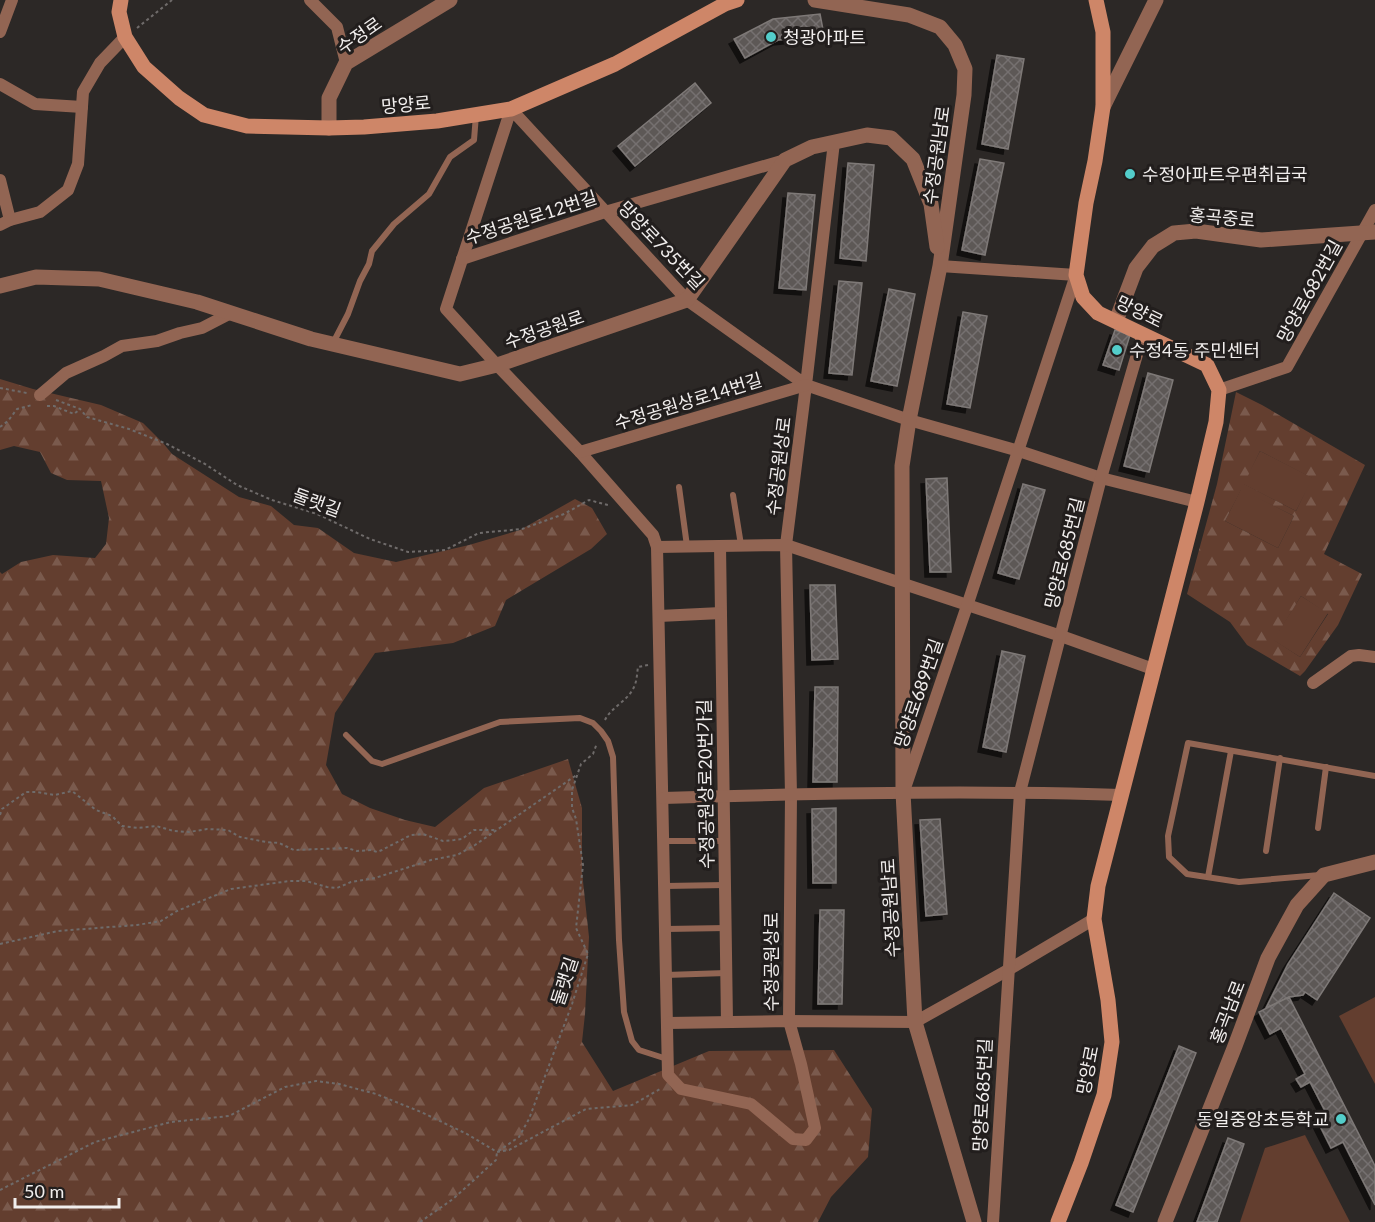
<svg xmlns="http://www.w3.org/2000/svg" width="1375" height="1222" font-family="Lato,'Noto Sans KR',sans-serif">
<defs>
<pattern id="forest-firs" width="22" height="20" patternUnits="userSpaceOnUse" patternTransform="scale(1.5)"><rect width="22" height="20" fill="#633e2f"/><path d="M5 1l3.5 6h-7zM16 11l3.5 6h-7z" fill="#7a5a4d"/></pattern>
<pattern id="building-cross-hatch" width="8" height="8" patternUnits="userSpaceOnUse" patternTransform="scale(1.5)"><rect width="8" height="8" fill="#5d5857"/><path d="M0 0l8 8M0 8l8-8" fill="none" stroke="#75706f"/></pattern>
<filter id="shadow"><feDropShadow dx="-5" dy="5" stdDeviation="0" flood-color="#0009"/></filter>
</defs>
<rect width="100%" height="100%" fill="#2c2826"/>
<g fill="#633e2f">
<path d="M1260,451L1313,478L1296,511L1243,484Z"/>
<path d="M1241,489L1294,516L1278,548L1225,521Z"/>
<path d="M1301,596L1328,613L1300,657L1273,640Z"/>
<path d="M1375,997V1084L1339,1016Z"/>
<path d="M1305,1135L1350,1222H1240L1265,1148Z"/>
</g>
<g fill="url(#forest-firs)" fill-rule="evenodd">
<path d="M0,379L33,389L101,405L143,423L163,443L172,454L239,497L271,506L294,525L318,528L354,553L396,562L469,545L520,530L575,499L592,508L607,534L591,549L506,600L495,626L453,643L375,653L335,713L326,765L342,794L370,808L405,820L435,827L484,788L568,759L582,808V872L589,937L585,1014L582,1042L613,1091L709,1051L834,1050L872,1109L868,1157L831,1197L818,1222H0V572L2,574L21,562L53,555L95,558L106,544L109,518L101,481L67,480L51,473L40,452L14,446L0,450Z"/>
<path d="M1236,392L1262,405L1365,465L1324,554L1362,574L1338,625L1305,671L1300,676L1247,645L1230,622L1187,594L1217,484ZM1260,451L1312,478L1296,511L1244,484ZM1241,490L1294,516L1278,548L1225,521ZM1301,596L1328,614L1300,657L1274,640Z"/>
</g>
<g fill="url(#building-cross-hatch)" stroke="#7e7977" stroke-width="1.5" filter="url(#shadow)">
<path d="M820,14L824,35L778,40L745,58L734,39L773,19Z"/>
<path d="M997,55L1024,59L1008,149L982,144Z"/>
<path d="M695,83L711,103L635,166L618,146Z"/>
<path d="M980,159L1004,163L985,255L962,250Z"/>
<path d="M848,163L874,165L866,261L840,258Z"/>
<path d="M788,193L815,195L806,290L779,288Z"/>
<path d="M839,281L862,283L852,375L829,373Z"/>
<path d="M889,289L915,294L897,386L871,381Z"/>
<path d="M963,312L987,316L970,408L947,404Z"/>
<path d="M1115,330L1130,335L1119,370L1103,365Z"/>
<path d="M1148,373L1173,380L1149,472L1124,466Z"/>
<path d="M947,478L951,572H930L926,479Z"/>
<path d="M1023,484L1045,490L1019,579L998,573Z"/>
<path d="M810,585H835L838,659L812,660Z"/>
<path d="M1002,651L1025,656L1006,752L983,747Z"/>
<path d="M815,687H838L837,782H813Z"/>
<path d="M836,808V883H813L812,809Z"/>
<path d="M940,819L947,914L926,916L920,820Z"/>
<path d="M1334,893L1370,918L1317,1000L1305,992L1303,995L1289,997L1266,1008L1288,964Z"/>
<path d="M820,910H844L842,1004H818Z"/>
<path d="M1289,997L1375,1166V1205L1343,1142L1331,1148L1315,1116L1325,1111L1310,1082L1301,1087L1296,1079L1305,1074L1281,1028L1270,1034L1259,1012Z"/>
<path d="M1179,1046L1196,1053L1133,1212L1116,1205Z"/>
<path d="M1228,1138L1244,1144L1217,1222H1197Z"/>
</g>
<g fill="none" stroke-linecap="round" stroke-linejoin="round">
<g stroke="#6f6b6a" stroke-width="2" stroke-dasharray="3 3" stroke-linecap="butt">
<path d="M137,28L172,0"/>
<path d="M0,388L27,393"/>
<path d="M56,400L80,409L87,417L129,429L167,444L205,464L237,485L272,500L317,514L370,539L408,552L445,550L479,533L522,529L564,514L589,500L608,505"/>
<path d="M47,406H54L74,414L80,409"/>
<path d="M0,427L8,421L17,409L32,405"/>
<path d="M605,720C611,707 628,701 634,687C637,681 637,673 638,667L648,665"/>
<path d="M0,815L2,809L26,792H36L55,795L72,791L96,810L112,816L122,826L138,828L156,826L174,831L189,832L207,829L228,830L240,837L266,842L279,843L294,850L347,848L357,851L371,850L377,852L382,850L411,835L423,834L443,841L454,840L462,839L474,830H496"/>
<path d="M0,944L58,931L137,925L161,921L177,911L231,889L290,881H306L327,887L337,888L351,882L375,878L431,860L457,855L475,845L578,774"/>
<path d="M0,1190L95,1142L171,1122L229,1116L285,1087L316,1081L339,1084L376,1094L421,1112L467,1134L497,1152L509,1150L586,1109L632,1105L662,1088"/>
<path d="M420,1222L453,1199L496,1160L497,1152L519,1137L529,1119L572,1004L588,954L576,928L583,865L576,819L572,808V790L581,764L593,754L597,743"/>
</g>
<g stroke="#926553" stroke-width="6">
<path d="M333,343L348,314L360,281L369,264L372,251L394,224L429,194L450,157L474,140L476,115"/>
<path d="M679,487L687,546"/>
<path d="M733,495L741,545"/>
<path d="M346,735L372,761L382,764L500,722L580,718L593,723L601,731L608,741L613,757L619,940L624,1012L632,1041L639,1050L667,1059"/>
<path d="M1318,828L1326,767"/>
<path d="M664,841H724"/>
<path d="M1266,851L1280,758"/>
<path d="M1320,875L1239,882L1187,874L1169,857L1168,836L1188,743L1375,776"/>
<path d="M1208,877L1231,751"/>
<path d="M665,886L725,885"/>
<path d="M666,929L726,928"/>
<path d="M666,975L726,973"/>
</g>
<g stroke="#926553" stroke-width="12">
<path d="M310,0L337,27L346,63"/>
<path d="M0,32L12,0"/>
<path d="M0,84L35,104L82,107"/>
<path d="M834,142L806,385L786,545L791,795L789,1021L801,1064L815,1128L806,1140L793,1139L751,1104L681,1089L668,1075L657,547L653,535L580,452L497,365L446,309L511,109L687,300L806,385L909,420L1019,451L1101,478L1197,502"/>
<path d="M0,180L10,220"/>
<path d="M0,225L10,220L40,212L68,190L78,164L83,92L100,63L125,37"/>
<path d="M462,259L605,212L785,160"/>
<path d="M1219,390L1287,367L1375,210"/>
<path d="M40,395L66,373L104,356L122,346L157,341L180,333L202,328L231,313"/>
<path d="M580,452L806,385"/>
<path d="M720,546L727,1022"/>
<path d="M657,547L786,545L1061,636L1153,669"/>
<path d="M659,616L721,613"/>
<path d="M1313,683L1351,656L1359,655L1375,657"/>
<path d="M906,785L967,606L1076,275L940,266"/>
<path d="M663,798C816,793 968,790 1121,795"/>
<path d="M668,1023L789,1021L915,1022L1008,970L1094,919"/>
<path d="M993,1222L1020,792L1101,478L1143,334"/>
</g>
<g stroke="#926553" stroke-width="15">
<path d="M815,0L909,15L940,27L955,45L965,69L964,95L940,266L909,420L902,466L903,792L915,1022L974,1222"/>
<path d="M1103,107L1156,0"/>
<path d="M329,128V98L346,63L450,0"/>
<path d="M0,286L36,277L99,279L197,302L311,339L460,374L497,365L687,300L785,160L812,147L867,135L891,138L913,159L931,204L937,247"/>
<path d="M1116,321L1136,268L1153,246L1174,233L1196,231L1261,240L1375,232"/>
<path d="M1165,1222L1235,1046L1268,958L1297,905L1324,875L1375,862"/>
</g>
<g stroke="#ce8668" stroke-width="15">
<path d="M121,0L119,12L125,37L144,67L179,98L204,115L247,126L329,128L364,127L437,121L511,109L615,64L725,4L737,0"/>
<path d="M1058,1222L1081,1163L1104,1095L1112,1042L1108,1000L1094,919L1098,886L1197,502L1216,422L1219,390L1207,365L1098,313L1083,297L1076,275L1086,203L1095,161L1103,107V32L1096,0"/>
</g>
</g>
<g fill="#53cdca" stroke="#221e1d" stroke-width="2">
<circle cx="771" cy="37" r="6"/>
<circle cx="1130" cy="174" r="6"/>
<circle cx="1117" cy="350" r="6"/>
<circle cx="1341" cy="1119" r="6"/>
</g>
<g text-anchor="middle" dominant-baseline="central" stroke-width="6" stroke-linejoin="round" paint-order="stroke">
<g font-size="18" fill="#f1eeed" stroke="#221e1d">
<text transform="translate(359 35) rotate(-35)">수정로</text>
<text transform="translate(406 104) rotate(-5)">망양로</text>
<text transform="translate(936 155) rotate(-82)">수정공원남로</text>
<text transform="translate(531 217) rotate(-18)">수정공원로12번길</text>
<text transform="translate(1222 217) rotate(5)">홍곡중로</text>
<text transform="translate(662 245) rotate(46)">망양로735번길</text>
<text transform="translate(1309 291) rotate(-61)">망양로682번길</text>
<text transform="translate(1140 311) rotate(26)">망양로</text>
<text transform="translate(544 329) rotate(-19)">수정공원로</text>
<text transform="translate(688 401) rotate(-17)">수정공원상로14번길</text>
<text transform="translate(778 466) rotate(-83)">수정공원상로</text>
<text transform="translate(317 502) rotate(20)">둘랫길</text>
<text transform="translate(1064 553) rotate(-76)">망양로685번길</text>
<text transform="translate(918 693) rotate(-71)">망양로689번길</text>
<text transform="translate(705 784) rotate(-91)">수정공원상로20번가길</text>
<text transform="translate(890 908) rotate(-93)">수정공원남로</text>
<text transform="translate(771 962) rotate(-90)">수정공원상로</text>
<text transform="translate(564 981) rotate(-72)">둘랫길</text>
<text transform="translate(1227 1012) rotate(-69)">홍곡남로</text>
<text transform="translate(1087 1070) rotate(-79)">망양로</text>
<text transform="translate(982 1095) rotate(-87)">망양로685번길</text>
</g>
<g font-size="18" fill="#f1eeed" stroke="#221e1d" text-anchor="start">
<text x="783" y="37">청광아파트</text>
<text x="1142" y="174">수정아파트우편취급국</text>
<text x="1129" y="350">수정4동 주민센터</text>
<text x="1329" y="1119" text-anchor="end">동일중앙초등학교</text>
</g>
</g>
<path d="M15 1198v9h104v-9" fill="none" stroke="#f1eeed" stroke-width="3"/>
<text x="24" y="1198" font-size="18" fill="#f1eeed" stroke="#221e1d" stroke-width="4.5" paint-order="stroke">50 m</text>
</svg>
